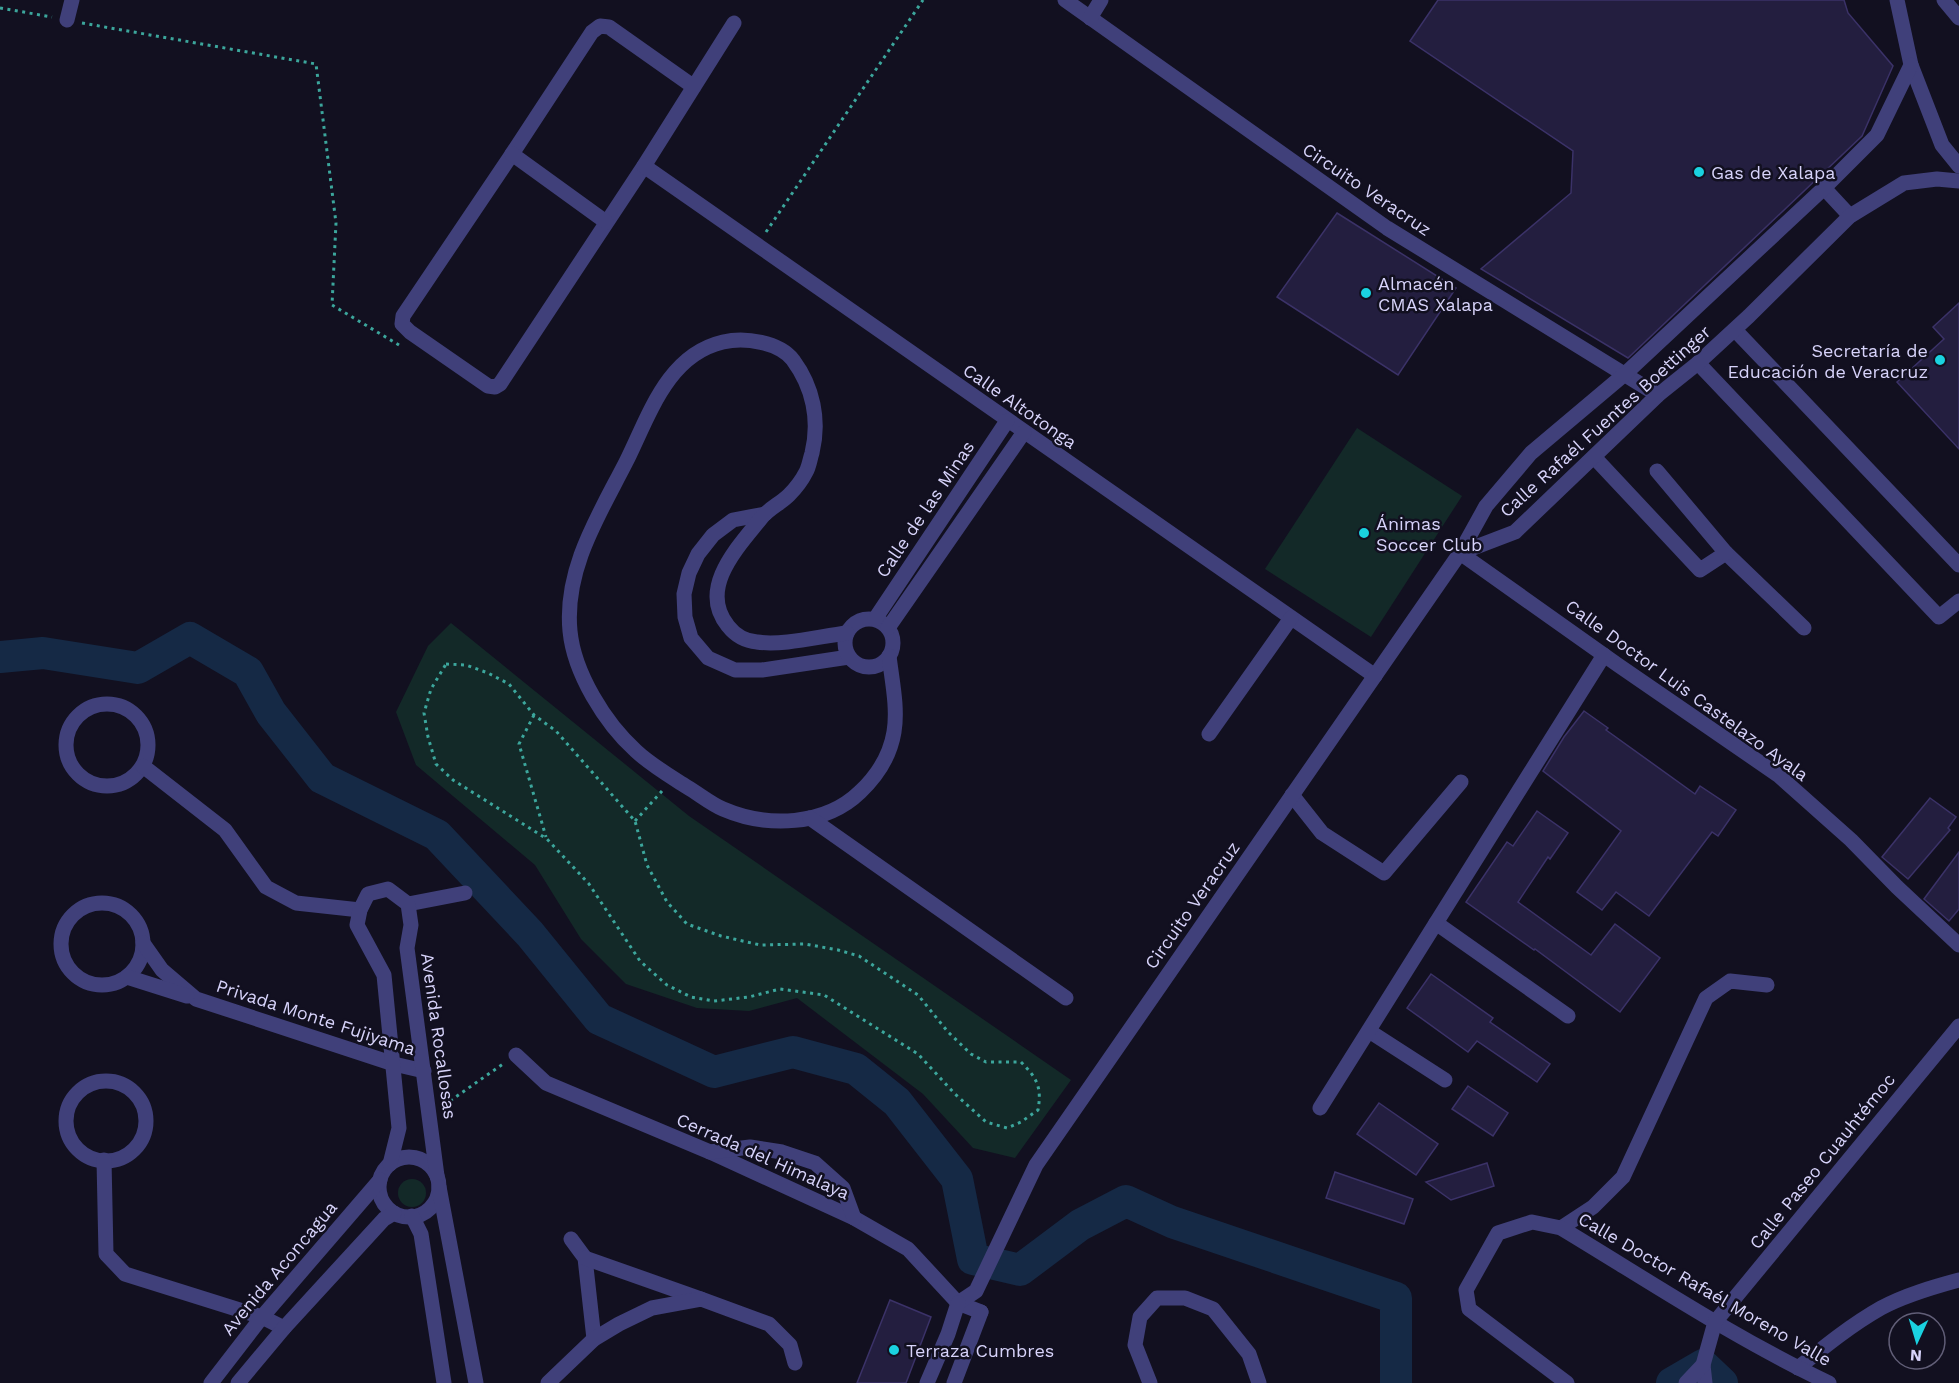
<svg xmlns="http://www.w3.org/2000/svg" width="1959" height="1383" font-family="'Work Sans',sans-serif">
<rect width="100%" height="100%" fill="#121020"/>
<g fill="#132928">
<path d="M1357,428L1462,496L1371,637L1265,569Z"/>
<path d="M451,623L689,816L1071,1080L1015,1158L973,1148L923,1094L797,998L749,1011L697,1008L626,984L581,939L535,865L416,765L396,712L428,646Z"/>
<circle cx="412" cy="1193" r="14"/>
</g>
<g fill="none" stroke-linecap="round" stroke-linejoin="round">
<g stroke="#152945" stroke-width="32">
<path d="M0,657L43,653L138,668L190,638L248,672L271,713L322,778L437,835L530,934L599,1019L714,1072L793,1052L856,1069L897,1102L957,1179L973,1259L1020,1270L1080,1225L1126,1201L1172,1222L1396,1298V1383"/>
<path d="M1672,1383L1703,1365L1722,1383"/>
</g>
</g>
<g fill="#231e3f" stroke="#3b3268" stroke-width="1.5">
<path d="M1438,0H1844L1848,13L1893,66L1862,136L1628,358L1481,269L1571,193L1573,151L1410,41Z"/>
<path d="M1337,213L1456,288L1398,375L1277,297Z"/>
<path d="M1959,303V449L1897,382L1944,339L1933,327Z"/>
<path d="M1584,711L1608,728L1606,730L1695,794L1700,786L1736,810L1718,836L1712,832L1649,916L1616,892L1602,910L1577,892L1621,831L1543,771L1564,737Z"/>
<path d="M1930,798L1956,817L1948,828L1950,830L1908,879L1882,857Z"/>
<path d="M1537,811L1568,833L1550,859L1548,857L1518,902L1591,955L1615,924L1660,958L1620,1012L1535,949L1534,950L1466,902L1507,842L1513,846Z"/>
<path d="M1959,852V909L1949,921L1924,899Z"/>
<path d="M1431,974L1493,1018L1490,1022L1550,1064L1537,1082L1477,1041L1468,1052L1407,1008Z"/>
<path d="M1468,1086L1508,1113L1493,1136L1452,1109Z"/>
<path d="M1379,1103L1438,1144L1416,1175L1357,1134Z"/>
<path d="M1487,1163L1494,1186L1451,1200L1426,1182Z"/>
<path d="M1335,1172L1413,1199L1404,1224L1326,1198Z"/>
<path d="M890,1300L931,1317L906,1383H857Z"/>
</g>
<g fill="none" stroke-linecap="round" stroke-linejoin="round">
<g stroke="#3ca69c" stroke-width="3" stroke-dasharray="3 4.5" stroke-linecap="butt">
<path d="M0,8L52,17"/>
<path d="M82,23L316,64L336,223L332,305L399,345"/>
<path d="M766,232L923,0"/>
<path d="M446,664L466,665L488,673L509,684L534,715L556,731L635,821L647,865L667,902L687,924L721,936L760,945L805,944L838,950L859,956L918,995L948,1032L971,1054L986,1062H1021C1037,1078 1042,1087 1038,1110L1021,1122L1007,1128L986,1122L954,1093L918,1054L824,995L780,989L749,997L714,1001L691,997L667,985L640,961L589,884L547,839L453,780L436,764L428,737L424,713L431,689Z"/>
<path d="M534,715L519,744L546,837"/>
<path d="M635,821L662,791"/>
<path d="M444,1105L503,1064"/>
</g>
<g stroke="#40407a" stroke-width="15">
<path d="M1065,0L1387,228L1658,395"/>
<path d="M1897,0L1911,65L1942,145L1959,166"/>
<path d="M1944,0L1959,18"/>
<path d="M1090,18L1101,0"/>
<path d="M67,20L72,0"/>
<path d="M694,87L609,27L600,26L592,32L512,154L403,316L402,324L410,332L488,386L495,387L500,384L644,166L734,23"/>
<path d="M512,154L606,222"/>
<path d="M644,166L1375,676"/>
<path d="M1824,188L1850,216"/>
<path d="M1735,330L1959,565"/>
<path d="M1698,363L1939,617L1959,601"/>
<path d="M1594,457L1700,570L1726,553L1804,628"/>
<path d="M1657,471L1726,553"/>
<path d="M765,514L733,520L713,535L698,554L689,573L684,594L685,617L691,638L708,658L735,670H762L849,657"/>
<path d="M1460,553L1515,532L1658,395L1698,363L1749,316L1850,216L1904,183L1937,179L1959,181"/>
<path d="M1460,553L1618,665L1778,775L1851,840L1897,887L1959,945"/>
<circle cx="869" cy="643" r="24"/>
<path d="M875,619L1007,421"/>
<path d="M888,628L1024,432"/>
<path d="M847,633C821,636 782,646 757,642C745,641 735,635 728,626C697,588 739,546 762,517C770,508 781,503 789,495C795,489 802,480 806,472C809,467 810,459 812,453C820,420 813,387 793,360C779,342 745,337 723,342C667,355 649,416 626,462C599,515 564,569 570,631C574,673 605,723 636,751C651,765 670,776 687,787C699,794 711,804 723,809C767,828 825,826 860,792C877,776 890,756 894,732C898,708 892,681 889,656"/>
<circle cx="107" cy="745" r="41"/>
<path d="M1209,734L1291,618"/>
<path d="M143,766L225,830L266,887L296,903L360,910"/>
<path d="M1292,795L1322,833L1384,873L1461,782"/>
<path d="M810,818L1066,998"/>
<circle cx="102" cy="944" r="41"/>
<path d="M408,904L465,893"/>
<path d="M1436,923L1568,1016"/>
<path d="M143,943L162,970L196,999L394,1064L424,1071"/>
<path d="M127,977L187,996"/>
<path d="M1369,1031L1445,1080"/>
<path d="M516,1055L546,1083L710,1152L854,1218L908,1249L958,1303L981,1312"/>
<circle cx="106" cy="1121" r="40"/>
<path d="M1320,1108L1604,655"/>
<path d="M710,1152L750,1147L782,1152L815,1163L843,1188L854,1218"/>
<circle cx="409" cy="1187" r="30"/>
<path d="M104,1160L106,1254L125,1274L262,1317L284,1328"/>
<path d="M390,1164L399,1128L384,975L357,925L360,910L368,894L388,889L408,904L411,925L407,948L437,1176"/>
<path d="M439,1187L476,1383"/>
<path d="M412,1216L421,1234L444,1383"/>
<path d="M1561,1228L1593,1207L1623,1177L1706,998L1730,981L1767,985"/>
<path d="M571,1239L585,1258L594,1339"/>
<path d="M585,1258L701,1299"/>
<path d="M958,1303L976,1291L1036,1165L1460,553L1486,506L1531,453L1626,373L1824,188L1877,135L1911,65"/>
<path d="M1703,1365L1705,1383"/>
<path d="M1798,1368C1824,1347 1851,1325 1881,1308C1905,1295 1933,1287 1959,1280"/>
<path d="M211,1383L262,1317L380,1180"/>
<path d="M238,1383L284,1328L384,1219L394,1213"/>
<path d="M548,1383L594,1339L619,1324L652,1308L701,1299L769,1324L790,1345L795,1363"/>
<path d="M927,1383L948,1334L958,1303"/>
<path d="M954,1383L981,1312"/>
<path d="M1150,1383L1135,1345L1140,1317L1157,1298H1185L1213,1309L1249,1354L1259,1383"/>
<path d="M1567,1383L1469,1309L1466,1290L1498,1233L1532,1222L1561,1228C1649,1281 1736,1339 1829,1383"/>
<path d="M1686,1383L1703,1365L1715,1322L1959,1026"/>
</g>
</g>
<g fill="#1ad2e0" stroke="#121020" stroke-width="2">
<circle cx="1699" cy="172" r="6"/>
<circle cx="1366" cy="293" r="6"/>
<circle cx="1940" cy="360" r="6"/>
<circle cx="1364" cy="533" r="6"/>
<circle cx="894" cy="1350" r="6"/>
</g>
<g text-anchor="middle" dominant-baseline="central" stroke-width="5" stroke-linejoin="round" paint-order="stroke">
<g font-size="18" fill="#d7d3fa" stroke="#121020" text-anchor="start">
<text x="1711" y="172">Gas de Xalapa</text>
<text x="1378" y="283">Almacén<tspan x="1378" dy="21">CMAS Xalapa</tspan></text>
<text x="1928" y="350" text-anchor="end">Secretaría de<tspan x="1928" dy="21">Educación de Veracruz</tspan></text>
<text x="1376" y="523">Ánimas<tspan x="1376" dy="21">Soccer Club</tspan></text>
<text x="906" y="1350">Terraza Cumbres</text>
</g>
<g font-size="18" fill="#d7d3fa" stroke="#121020">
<text transform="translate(1367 189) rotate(34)">Circuito Veracruz</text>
<text transform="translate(1020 406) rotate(35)">Calle Altotonga</text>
<text transform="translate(1605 421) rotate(-42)">Calle Rafaél Fuentes Boettinger</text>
<text transform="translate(925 509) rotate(-56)">Calle de las Minas</text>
<text transform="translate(1687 690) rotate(36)">Calle Doctor Luis Castelazo Ayala</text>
<text transform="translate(1192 905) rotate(-55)">Circuito Veracruz</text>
<text transform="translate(316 1017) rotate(18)">Privada Monte Fujiyama</text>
<text transform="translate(439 1036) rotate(82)">Avenida Rocallosas</text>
<text transform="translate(763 1156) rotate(24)">Cerrada del Himalaya</text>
<text transform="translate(1822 1161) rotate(-51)">Calle Paseo Cuauhtémoc</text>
<text transform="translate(279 1268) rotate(-50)">Avenida Aconcagua</text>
<text transform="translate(1705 1289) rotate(30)">Calle Doctor Rafaél Moreno Valle</text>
</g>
</g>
<g transform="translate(1917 1341) rotate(184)"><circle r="28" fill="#121020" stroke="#615e77" stroke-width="1.5"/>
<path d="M0-4.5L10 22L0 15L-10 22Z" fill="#1ad2e0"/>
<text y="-9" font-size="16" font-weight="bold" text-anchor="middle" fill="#d7d3fa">N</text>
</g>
</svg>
